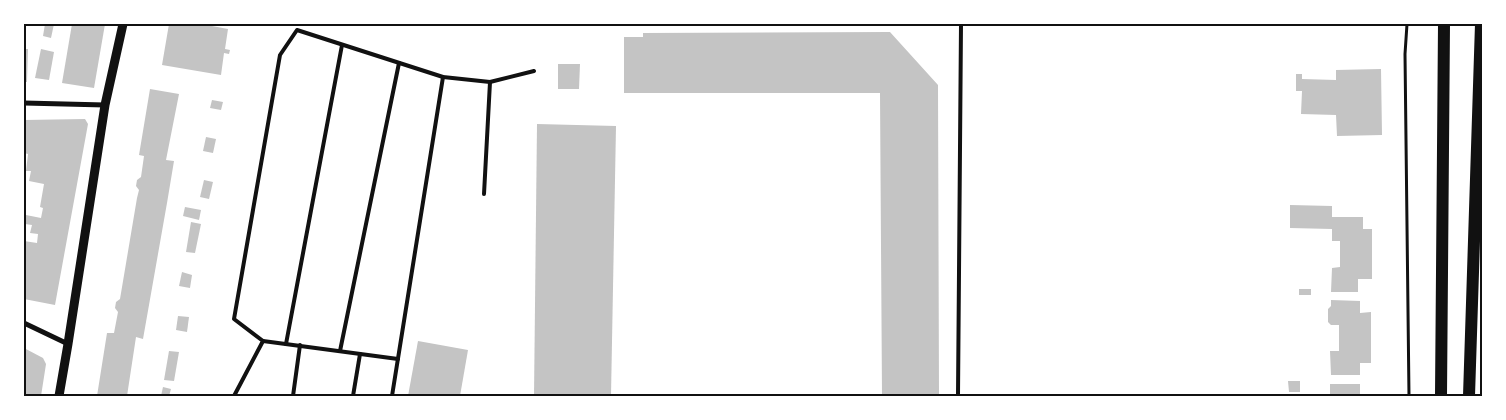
<svg xmlns="http://www.w3.org/2000/svg" width="1506" height="420" font-family="'Exo 2',sans-serif">
<rect width="100%" height="100%" fill="#fff"/>
<g fill="#c4c4c4">
<path d="M45,24H54L51,38L43,36Z"/>
<path d="M72,24H105L94,88L62,83Z"/>
<path d="M169,24L203,25L204,24H212V26L228,29L225,49L230,50L229,54L224,53L221,75L162,65Z"/>
<path d="M890,32L938,85L939,396H882L880,93H624V37H643V33Z"/>
<path d="M24,49H28L27,82H24Z"/>
<path d="M41,49L54,52L49,80L35,78Z"/>
<path d="M558,64H580L579,89H558Z"/>
<path d="M1381,69L1382,135L1337,136L1336,115L1301,114L1302,91H1296V74H1302V79L1336,80V70Z"/>
<path d="M150,89L179,94L166,160L174,161L167,203L143,339L136,337L127,396H97L107,333H114L118,312L115,308L116,302L120,299L137,198L139,190L136,186L137,180L141,177L144,156L139,155Z"/>
<path d="M212,100L223,102L221,110L210,108Z"/>
<path d="M85,119L88,124L55,305L24,299V241L37,243L38,234L30,233L32,225L25,224L26,215L41,218L43,208L40,207L44,184L29,181L31,171H26L28,154L24,153V120Z"/>
<path d="M537,124L616,126L611,396H534Z"/>
<path d="M206,137L216,139L213,153L203,151Z"/>
<path d="M204,180L213,182L209,199L200,197Z"/>
<path d="M1290,205L1332,206V217H1363V229H1372V279H1358V292H1331L1332,268L1340,267V241H1332V229L1290,228Z"/>
<path d="M185,207L201,210L199,220L183,216Z"/>
<path d="M191,222L201,224L195,253L186,252Z"/>
<path d="M182,272L192,275L190,288L179,286Z"/>
<rect x="1299" y="289" width="12" height="6"/>
<path d="M1331,300L1360,301V313L1371,312V363H1360V375H1331L1330,351H1339V325H1331L1328,322V309L1331,306Z"/>
<path d="M178,316L189,317L187,332L176,330Z"/>
<path d="M418,341L468,350L460,396H408Z"/>
<path d="M24,348L43,358L46,364L41,396H24Z"/>
<path d="M169,351L179,352L174,381L164,380Z"/>
<path d="M1288,381H1300V392H1289Z"/>
<rect x="1330" y="384" width="30" height="12"/>
<path d="M163,387L171,389L169,396H161Z"/>
</g>
<g fill="none" stroke-linecap="round" stroke-linejoin="round">
<path stroke="#111" stroke-width="3" d="M1407,24L1405,54L1409,396"/>
<g stroke="#111" stroke-width="4">
<path d="M484,194L490,82"/>
<path d="M263,341L398,359"/>
<path d="M286,344L342,45"/>
<path d="M340,351L399,63"/>
<path d="M234,396L263,341L234,319L280,55L297,30L443,77L490,82L534,71"/>
<path d="M293,396L300,345"/>
<path d="M353,396L360,354"/>
<path d="M392,396L443,77"/>
<path d="M958,396L961,24"/>
</g>
<g stroke="#111" stroke-width="5">
<path d="M24,103L105,105"/>
<path d="M24,323L68,344"/>
</g>
<path stroke="#111" stroke-width="9" d="M59,396L68,344L105,105L123,24"/>
<g stroke="#111" stroke-width="12">
<path d="M1441,396L1444,24"/>
<path d="M1469,396L1481,24"/>
</g>
</g>
<rect width="1506" height="420" fill="none" stroke="#ffffff" stroke-width="50"/>
<rect x="25" y="25" width="1456" height="370" fill="none" stroke="#111" stroke-width="2"/>
</svg>
